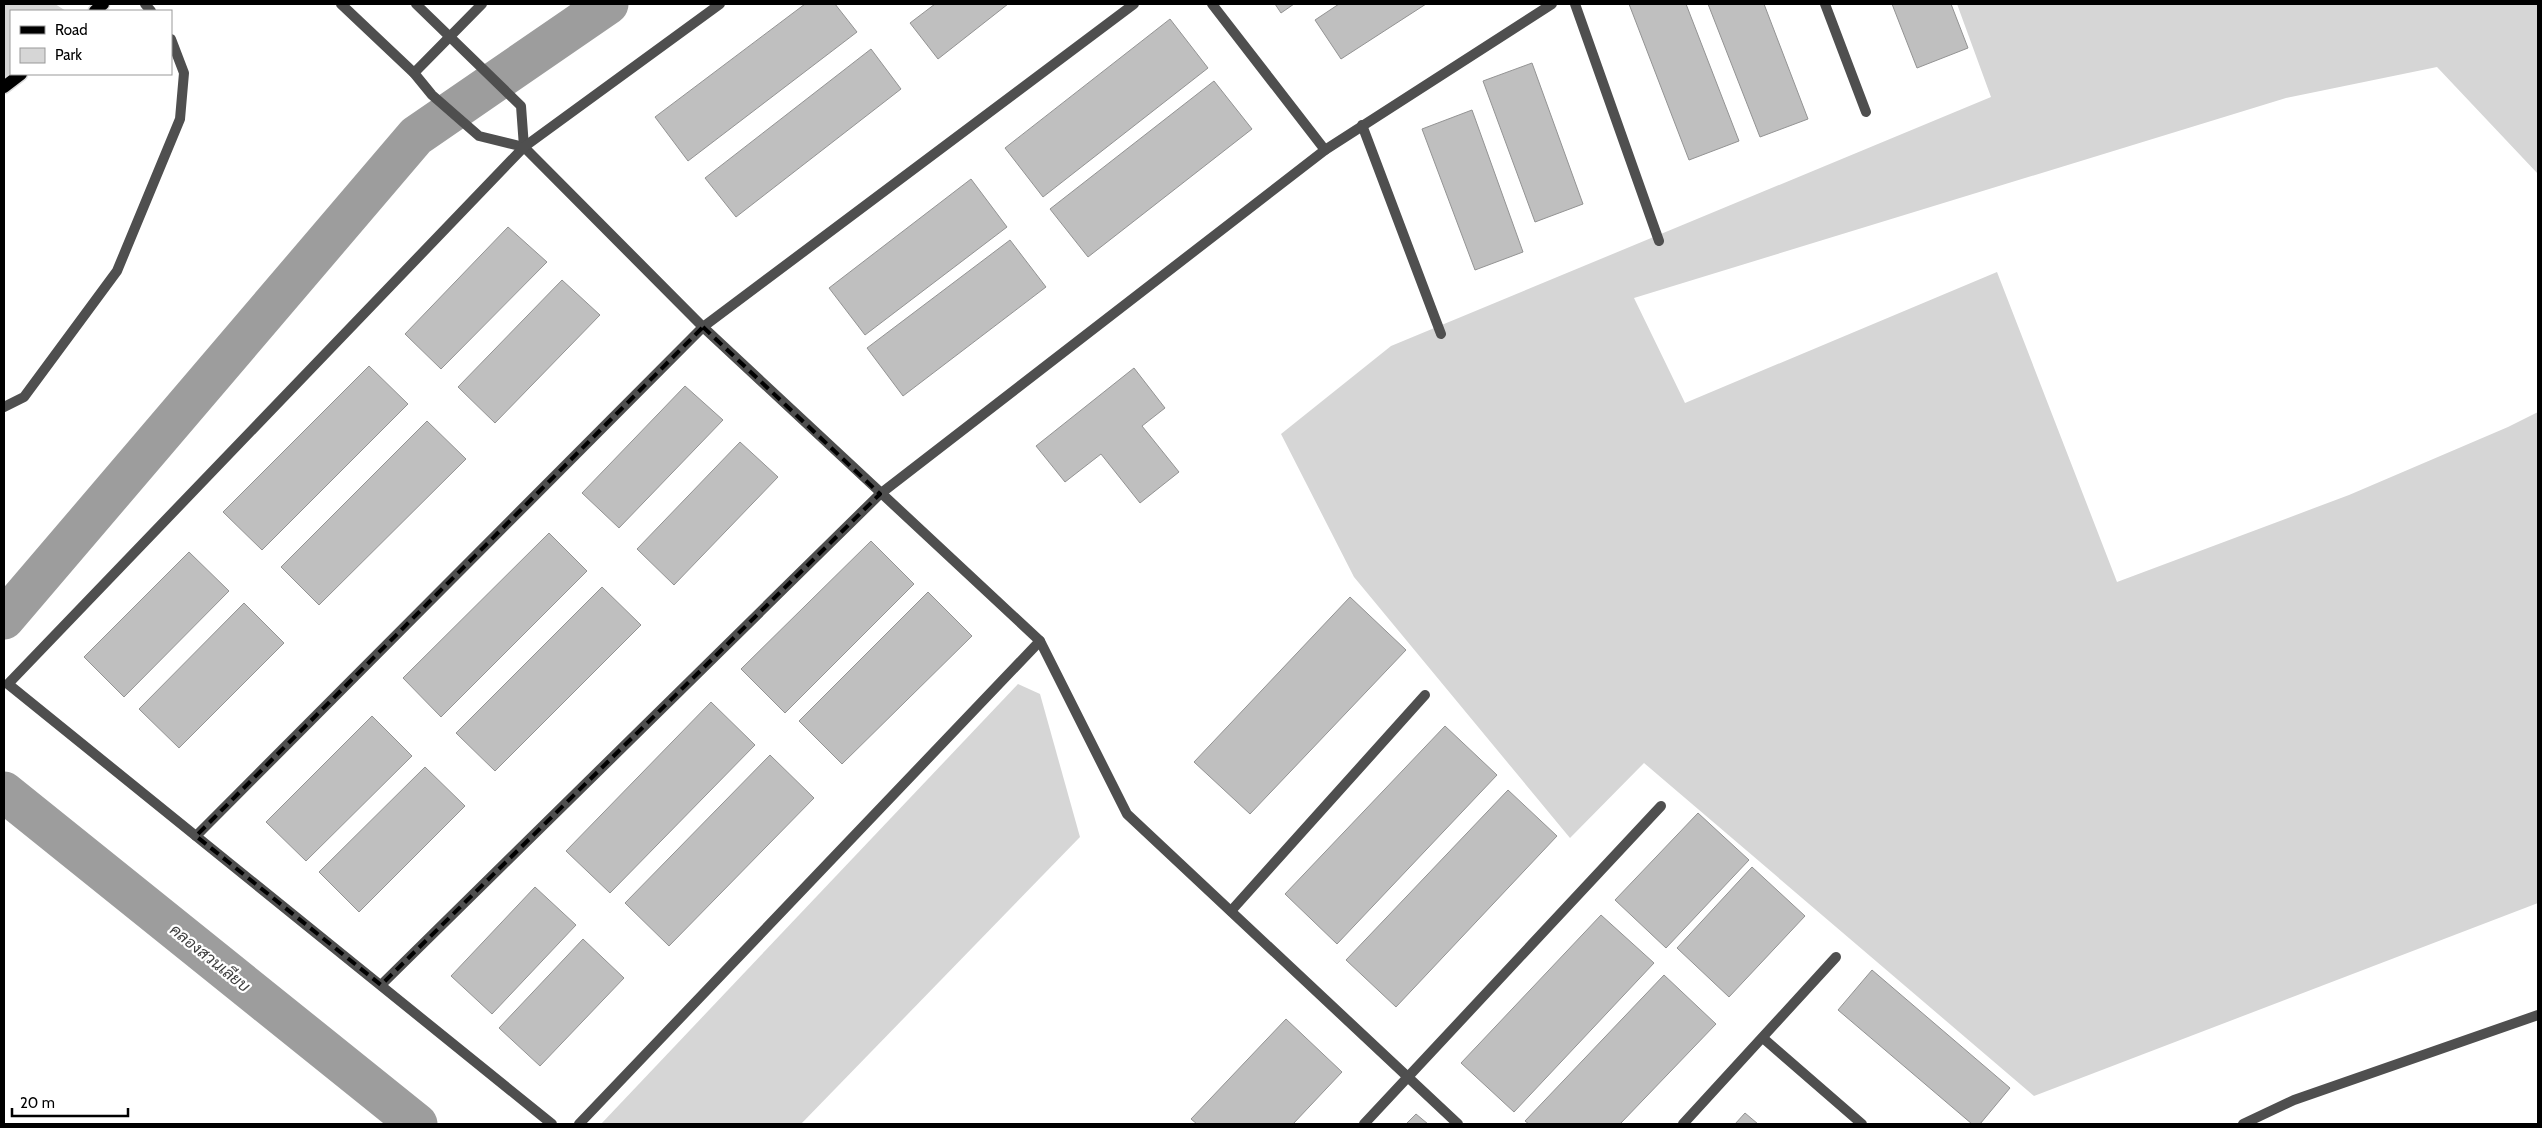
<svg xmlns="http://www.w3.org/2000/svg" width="2542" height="1128" font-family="Cabin,Sarabun,sans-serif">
<rect width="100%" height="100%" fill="#fff"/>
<g fill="#d6d6d6">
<path d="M4,4H55L66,11H11V73L4,78Z"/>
<path d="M1957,4H2538V174L2437,67L2286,98L1634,298L1685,403L1997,272L2117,582L2349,495L2508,427L2538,412V903L2034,1096L1644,763L1570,838L1354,577L1281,434L1391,346L1991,97Z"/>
<path d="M1018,684L1040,694L1080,837L801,1124H601Z"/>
</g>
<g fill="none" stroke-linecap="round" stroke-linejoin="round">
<g stroke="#9d9d9d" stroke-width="41">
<path d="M4,619L416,136L608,4"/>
<path d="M4,792L417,1124"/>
</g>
</g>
<g fill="#bfbfbf" stroke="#939393">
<path d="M805,4H835L857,32L688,161L655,117Z"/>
<path d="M935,4H1008L938,59L910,23Z"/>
<path d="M1275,4H1294L1281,13Z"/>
<path d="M1339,4H1426L1341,59L1315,20Z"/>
<path d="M1629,4H1686L1739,141L1689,160Z"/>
<path d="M1708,4H1764L1808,119L1760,137Z"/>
<path d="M1892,4H1951L1968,48L1917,68Z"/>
<path d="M1170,19L1208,68L1043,197L1005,148Z"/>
<path d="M871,49L901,89L736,217L705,178Z"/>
<path d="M1532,63L1583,204L1535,222L1483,81Z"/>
<path d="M1214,81L1252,129L1088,257L1050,209Z"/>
<path d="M1472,110L1523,252L1475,270L1422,129Z"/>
<path d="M971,179L1007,227L865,335L829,288Z"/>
<path d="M508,227L547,262L441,369L405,334Z"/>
<path d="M1010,240L1046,287L903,396L867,348Z"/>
<path d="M562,280L600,315L495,423L458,387Z"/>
<path d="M369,366L408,404L262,550L223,512Z"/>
<path d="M1134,368L1165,408L1142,426L1179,472L1140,503L1101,454L1065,482L1036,446Z"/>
<path d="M685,386L723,420L619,528L582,493Z"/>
<path d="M427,421L466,459L319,605L281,567Z"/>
<path d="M740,442L778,477L674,585L637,549Z"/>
<path d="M549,533L587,571L441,717L403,678Z"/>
<path d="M871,541L914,584L785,713L741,669Z"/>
<path d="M189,552L229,591L124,697L84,657Z"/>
<path d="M602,587L641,625L495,771L456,733Z"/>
<path d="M928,592L972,636L842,764L799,721Z"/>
<path d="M1350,597L1406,650L1250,814L1194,762Z"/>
<path d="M244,603L284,643L179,748L139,709Z"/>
<path d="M711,702L755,745L610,893L566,851Z"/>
<path d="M372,716L412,756L306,861L266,822Z"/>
<path d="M1445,726L1497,775L1337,944L1285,894Z"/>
<path d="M770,755L814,798L669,946L625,903Z"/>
<path d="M425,767L465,806L359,912L319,872Z"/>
<path d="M1508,790L1557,836L1396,1007L1346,960Z"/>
<path d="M1698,813L1749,860L1666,948L1615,900Z"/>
<path d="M1752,867L1805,916L1729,997L1677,948Z"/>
<path d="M535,887L576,925L492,1014L451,976Z"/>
<path d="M1601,915L1654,963L1514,1112L1461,1063Z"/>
<path d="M583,939L624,978L540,1066L499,1028Z"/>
<path d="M1872,970L2010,1088L1980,1124H1972L1838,1010Z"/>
<path d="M1664,975L1716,1024L1620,1124H1529L1525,1121Z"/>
<path d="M1286,1019L1342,1072L1293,1124H1197L1191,1119Z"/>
<path d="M1745,1113L1758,1124H1735Z"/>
<path d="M1416,1114L1428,1124H1406Z"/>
</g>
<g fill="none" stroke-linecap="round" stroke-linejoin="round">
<g stroke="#dbdbdb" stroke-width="15">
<g id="primary">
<path d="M95,11L103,4"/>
<path d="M4,87L21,74"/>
</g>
</g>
<g stroke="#4f4f4f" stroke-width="10">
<path d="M145,4L151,11"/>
<path d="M341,4L414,73L432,95L479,136L524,147L703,327L1040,641L1127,814L1458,1124"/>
<path d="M416,4L521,106L524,147"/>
<path d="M1212,4L1325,150"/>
<path d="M1575,4L1659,241"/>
<path d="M1825,4L1866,112"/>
<path d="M414,73L482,4"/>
<path d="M1362,125L1441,334"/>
<path d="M4,407L24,397L117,271L180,119L184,73L171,39"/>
<path d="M196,836L703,327L1134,4"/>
<path d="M1231,911L1425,695"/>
<path d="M381,985L880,494L1325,150L1552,4"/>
<path d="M1763,1038L1862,1124"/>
<path d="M552,1124L8,684L524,147L720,4"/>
<path d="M579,1124L1040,641"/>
<path d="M1364,1124L1661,806"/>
<path d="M1683,1124L1836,957"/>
<path d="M2243,1124L2294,1100L2538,1015"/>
</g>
<use href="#primary" stroke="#000" stroke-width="12"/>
</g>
<path fill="none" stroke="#000" stroke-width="4" stroke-dasharray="10 6" stroke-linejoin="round" d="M703,327L880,494L381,985L196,836Z"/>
<g text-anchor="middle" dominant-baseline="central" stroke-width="4.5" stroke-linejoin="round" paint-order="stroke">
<g font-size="16" font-style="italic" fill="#3e3e3e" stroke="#fff">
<text transform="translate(210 958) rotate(39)">คลองสวนเลียบ</text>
</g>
</g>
<rect width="2542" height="1128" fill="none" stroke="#000000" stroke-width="10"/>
<rect x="10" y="10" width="162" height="65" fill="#ffffff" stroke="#999999"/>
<rect x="20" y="26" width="25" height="8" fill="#000000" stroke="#999999"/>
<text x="55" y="35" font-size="15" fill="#000000">Road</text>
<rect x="20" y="48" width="25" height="15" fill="#d6d6d6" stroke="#999999"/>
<text x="55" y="60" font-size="15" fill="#000000">Park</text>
<path d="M12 1108v8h116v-8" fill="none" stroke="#000000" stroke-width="2.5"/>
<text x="20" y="1108" font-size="15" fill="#000000" stroke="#ffffff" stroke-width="4" paint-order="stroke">20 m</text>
</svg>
